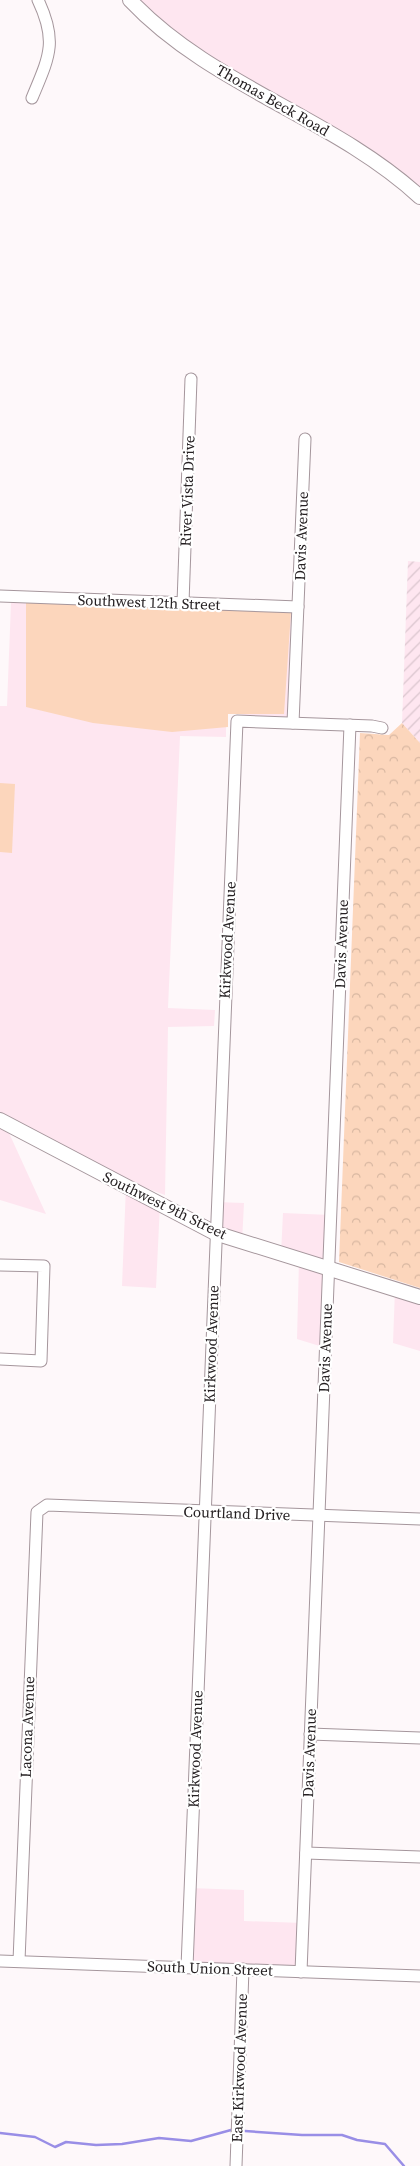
<svg xmlns="http://www.w3.org/2000/svg" width="420" height="2166" font-family="'Source Serif 4',serif">
<defs>
<pattern id="industrial-furrows" width="10" height="10" patternUnits="userSpaceOnUse" patternTransform="scale(1.25)"><rect width="10" height="10" fill="#fee6f0"/><path d="M-1 1l2-2M0 10L10 0M9 11l2-2" fill="none" stroke="#dac5ce"/></pattern>
<pattern id="park-crowns" width="20" height="18" patternUnits="userSpaceOnUse" patternTransform="scale(1.25)"><rect width="20" height="18" fill="#fcd6bc"/><path d="M2 6a3 3 0 1 1 6 0M12 15a3 3 0 1 1 6 0" fill="none" stroke="#d8b7a1"/></pattern>
</defs>
<rect width="100%" height="100%" fill="#fef8fa"/>
<g fill="#fee6f0">
<path d="M130,0H420V197L209,63Z"/>
<path d="M11,603H183L298,607L293,723L226,712V737L180,736L168,1008L215,1010L214,1026L168,1027L165,1195L91,1168L4,1122L46,1214L0,1200V706H7Z"/>
<path d="M126,1186L160,1204L156,1288L122,1286Z"/>
<path d="M216,1202L244,1203L242,1242L215,1233Z"/>
<path d="M283,1213L330,1215L326,1348L297,1339L299,1260L281,1254Z"/>
<path d="M395,1289L420,1297V1351L393,1343Z"/>
<path d="M190,1888L244,1890V1921L303,1923L301,1972L187,1967Z"/>
</g>
<path fill="url(#industrial-furrows)" d="M408,561L420,562V743L402,723Z"/>
<g fill="#fcd6bc">
<path d="M26,602L291,612L284,714H228V727L172,732L93,723L26,707Z"/>
<path d="M0,783L15,784L12,853L0,852Z"/>
</g>
<path fill="url(#park-crowns)" d="M402,723L420,743V1288L339,1262L360,733L389,735Z"/>
<g fill="none" stroke-linecap="round" stroke-linejoin="round">
<g stroke="#998ee6" stroke-width="2.5">
<path d="M245,2131L302,2135H342L357,2140L385,2144L404,2166"/>
<path d="M0,2133L35,2137L55,2147L66,2142L96,2145L122,2144L159,2138L191,2141L231,2130"/>
</g>
<g stroke="#a5969c" stroke-width="13">
<g id="minor">
<path d="M32,98C49,57 58,42 38,0"/>
<path d="M0,596L298,607"/>
<path d="M183,603L191,379"/>
<path d="M293,723L305,439"/>
<path d="M0,1265L44,1266L41,1361L0,1359"/>
<path d="M310,1734L420,1738"/>
<path d="M306,1853L420,1857"/>
<path d="M0,1961L420,1976"/>
<path d="M19,1961L37,1512L47,1505L420,1519"/>
<path d="M187,1967L237,721L372,726L382,728"/>
<path d="M301,1972L350,725"/>
<path d="M236,2166L243,1969"/>
</g>
</g>
<g stroke="#a5969c" stroke-width="16">
<g id="major">
<path d="M130,0C211,86 333,117 420,197"/>
<path d="M0,1120L215,1233L420,1297"/>
</g>
</g>
<use href="#minor" stroke="#fff" stroke-width="11"/>
<use href="#major" stroke="#fff" stroke-width="14"/>
</g>
<g text-anchor="middle" dominant-baseline="central" stroke-width="4.5" stroke-linejoin="round" paint-order="stroke">
<g font-size="15" fill="#252022" stroke="#fff">
<text transform="translate(273 100) rotate(30)">Thomas Beck Road</text>
<text transform="translate(187 491) rotate(-88)">River Vista Drive</text>
<text transform="translate(301 536) rotate(-88)">Davis Avenue</text>
<text transform="translate(149 602) rotate(2)">Southwest 12th Street</text>
<text transform="translate(227 940) rotate(-87)">Kirkwood Avenue</text>
<text transform="translate(341 944) rotate(-88)">Davis Avenue</text>
<text transform="translate(165 1205) rotate(26)">Southwest 9th Street</text>
<text transform="translate(211 1344) rotate(-88)">Kirkwood Avenue</text>
<text transform="translate(325 1348) rotate(-88)">Davis Avenue</text>
<text transform="translate(237 1513) rotate(2)">Courtland Drive</text>
<text transform="translate(27 1727) rotate(-88)">Lacona Avenue</text>
<text transform="translate(195 1749) rotate(-88)">Kirkwood Avenue</text>
<text transform="translate(309 1753) rotate(-88)">Davis Avenue</text>
<text transform="translate(210 1968) rotate(2)">South Union Street</text>
<text transform="translate(239 2068) rotate(-88)">East Kirkwood Avenue</text>
</g>
</g>
</svg>
